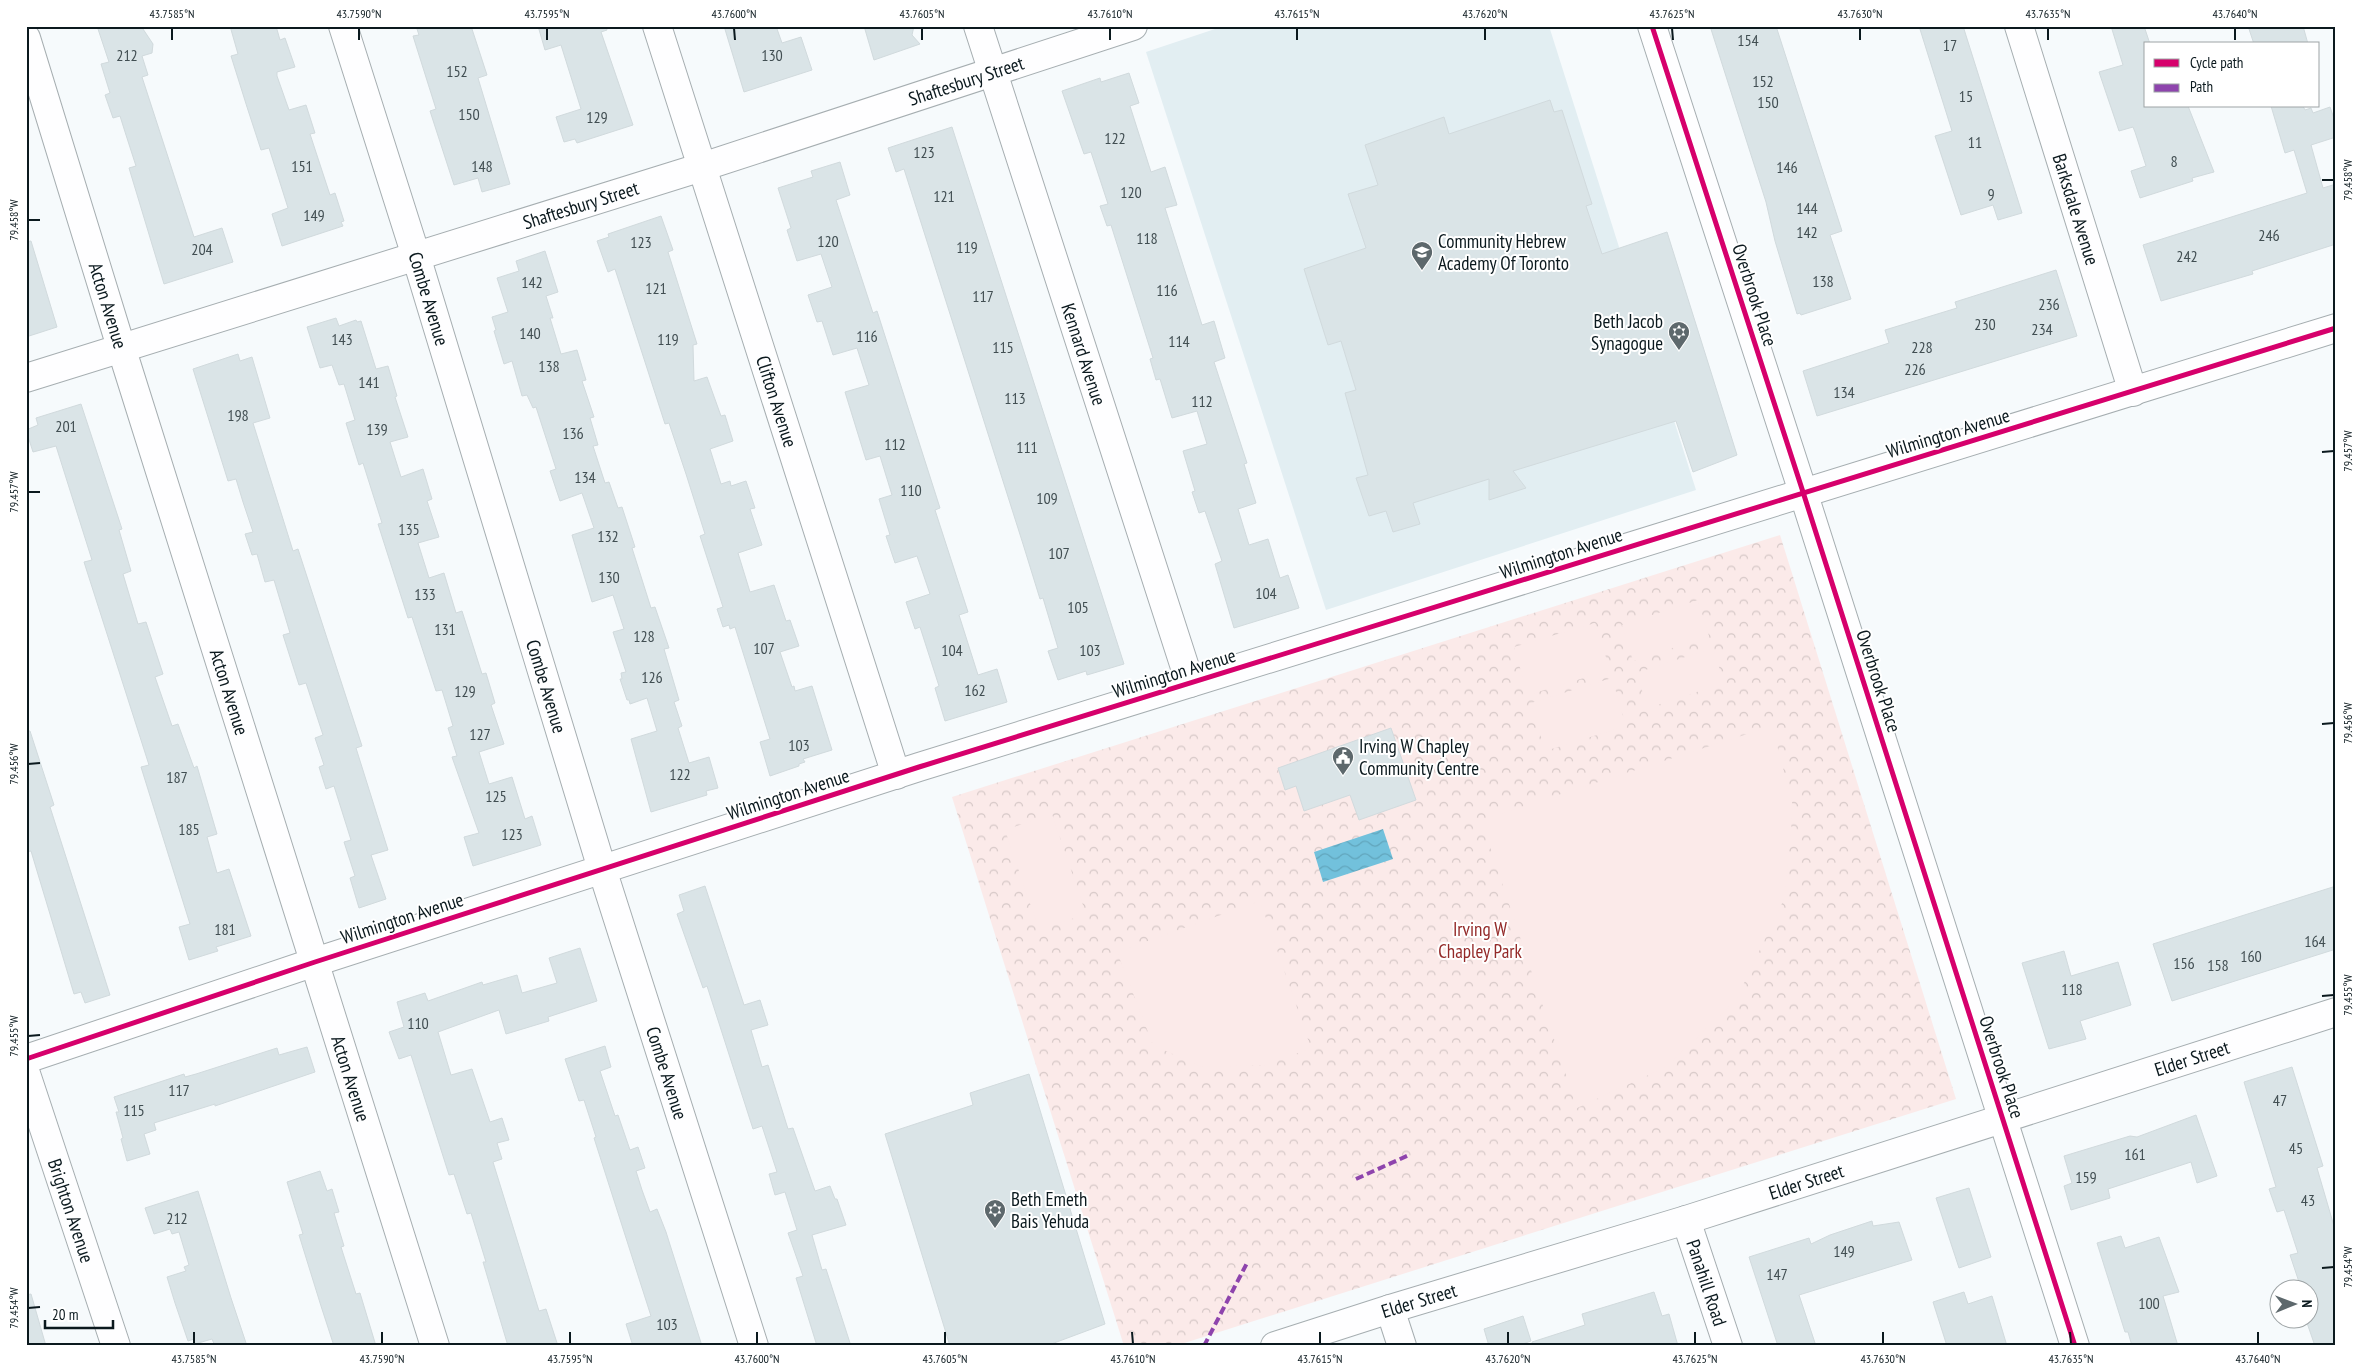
<svg xmlns="http://www.w3.org/2000/svg" width="2362" height="1372" font-family="'PT Sans Narrow',sans-serif">
<defs>
<pattern id="park-crowns" width="20" height="18" patternUnits="userSpaceOnUse" patternTransform="scale(1.25)"><rect width="20" height="18" fill="#fbeae9"/><path d="M2 6a3 3 0 1 1 6 0M12 15a3 3 0 1 1 6 0" fill="none" stroke="#d6c8c7"/></pattern>
<pattern id="water-waves" width="16" height="10" patternUnits="userSpaceOnUse" patternTransform="scale(1.25)"><rect width="16" height="10" fill="#72c1dc"/><path d="M0 5q4-4 8 0t8 0" fill="none" stroke="#61a5bc"/></pattern>
</defs>
<rect width="100%" height="100%" fill="#f6fafc"/>
<path fill="#e2eef2" d="M1224,26H1549L1696,490L1326,610L1146,52Z"/>
<path fill="url(#park-crowns)" d="M1780,535L1956,1099L1175,1346H1124L952,797Z"/>
<g fill="#fbeae9">
<path d="M1698,600L1709,636L1633,661L1622,625Z"/>
<path d="M1595,623L1610,670L1528,695L1514,647Z"/>
<path d="M1713,648L1724,683L1648,708L1636,673Z"/>
<path d="M1612,678L1626,726L1545,751L1531,703Z"/>
<path d="M1772,726L1793,806L1785,897L1736,1000L1666,1067L1577,1108L1481,820Z"/>
<path d="M1052,814L1086,914L1039,930L1005,830Z"/>
<path d="M1260,901L1311,1048L1266,1065L1201,1067L1153,1045L1117,952Z"/>
</g>
<path fill="url(#water-waves)" d="M1383,829L1393,859L1323,882L1314,852Z"/>
<g fill="#dae4e7" stroke="#d1dadd">
<path d="M97,26H141L153,44L152,53L142,56L148,75L142,77L194,237L222,228L233,262L164,284L129,168L136,166L126,135L120,116L113,118L105,95L110,93L101,64L109,62Z"/>
<path d="M230,26H276L280,40L285,38L295,67L277,72V76L289,110L306,105L315,133L310,134L330,195L335,193L344,221L341,222L343,226L282,246L272,214L288,208L269,148L261,150L247,107L231,56L238,54Z"/>
<path d="M416,26H471L487,75L478,78L510,184L482,192L478,178L454,185L430,111L436,109L413,36L419,35Z"/>
<path d="M538,26H606L607,30L601,32L633,125L577,143L575,139L564,142L556,117L581,109L561,45L545,50Z"/>
<path d="M724,26H776L782,43L801,37L812,70L744,92Z"/>
<path d="M864,26H914L912,35L920,44L874,60Z"/>
<path d="M1710,26H1776L1842,231L1830,235L1851,299L1801,315L1800,313L1797,314L1775,241L1766,202Z"/>
<path d="M1919,26H1963L2022,213L1998,220L1993,205L1961,215L1935,136L1952,131Z"/>
<path d="M2111,26H2144L2150,44H2146V106H2188L2214,172L2192,178L2193,181L2140,198L2131,171L2146,166L2135,132L2133,127L2119,131L2099,72L2123,65Z"/>
<path d="M2248,26H2303L2308,44H2254Z"/>
<path d="M1129,73L1139,103L1130,106L1151,172L1165,167L1177,205L1165,208L1202,325L1214,321L1225,358L1214,362L1247,463L1244,464L1256,503L1238,509L1249,545L1268,539L1280,578L1288,575L1299,608L1234,628L1215,564L1222,561L1205,511L1199,513L1192,492L1195,491L1183,451L1207,444L1197,411L1172,418L1160,379L1156,380L1150,359L1153,358L1111,225L1107,226L1100,206L1108,204L1091,152L1084,154L1062,91L1100,78L1101,82Z"/>
<path d="M1550,100L1554,112L1562,110L1592,204L1586,206L1602,254L1667,232L1737,455L1693,472L1676,421L1513,471L1526,488L1489,500V479L1413,503L1420,524L1393,532L1386,511L1369,516L1356,478L1368,475L1345,393L1356,390L1341,341L1328,345L1304,269L1366,248L1348,194L1378,185L1365,145L1444,117L1449,134Z"/>
<path d="M2271,106H2303L2305,110L2311,108L2313,113L2330,107L2336,124V137L2311,145L2323,188L2336,184V244L2252,271L2253,274L2161,301L2143,245L2307,193L2294,150L2285,153Z"/>
<path d="M952,127L1124,664L1087,675L1086,671L1058,680L1048,651L1058,648L1043,598L1040,599L1023,544L904,169L896,172L888,148Z"/>
<path d="M840,162L850,195L836,200L873,313L877,311L940,508L935,510L968,612L959,615L978,675L997,669L1007,702L945,721L935,688L939,686L920,627L915,629L906,602L930,594L917,556L895,563L886,536L890,535L879,499L892,495L880,456L866,460L845,392L869,385L857,348L833,355L822,321L817,322L808,295L832,287L821,254L797,261L787,230L791,228L778,188L813,177L811,171Z"/>
<path d="M661,216L673,250L668,252L697,344L693,345L694,381L707,377L721,416L725,415L733,441L710,449L721,484L730,481L731,486L746,481L755,508L750,509L762,545L738,553L750,592L774,585L786,621L790,620L799,646L780,652L792,687L794,686L795,691L812,686L832,750L803,759L805,762L799,764V766L770,776L760,742L770,739L735,627L730,629L729,625L723,627L717,609L723,607L700,536L705,534L686,474L669,423L665,424L615,269L608,272L597,241L609,237L608,234Z"/>
<path d="M31,241L57,327L26,337V242Z"/>
<path d="M545,251L558,292L546,296L553,318H550L561,354L577,350L586,380L582,381L594,417L590,418L598,445L593,446L605,483L609,482L618,508L622,507L635,547L632,548L651,608L655,607L669,648L664,649L679,700L674,702L682,726L678,728L689,763L709,757L718,788L706,791L707,795L651,812L631,739L657,731L647,698L630,704L629,700H627L620,679H622L621,673L626,672L613,632L624,629L613,595L592,602L572,535L594,528L582,493L560,501L550,471L556,469L536,407L533,408L527,395L522,396L512,361L504,364L494,331L496,330L492,317L508,312L497,278L519,271L516,261Z"/>
<path d="M2056,270L2077,336L1817,416L1803,371L1889,343L1885,330L1957,308L1955,302Z"/>
<path d="M336,318L339,326L356,320L357,322L361,321L376,369L388,366L397,396L395,397L408,437L390,442L401,477L423,469L432,499L427,501L439,537L418,543L429,578L444,573L456,613L462,611L482,674L486,673L495,703L491,705L504,744L479,752L489,784L512,777L525,819L532,816L541,845L473,866L464,837L479,833L452,757L457,756L448,728L453,726L442,690L436,691L412,617L408,618L378,524L382,523L363,463L359,465L346,423L355,420L344,384L339,385L332,365L320,368L307,327Z"/>
<path d="M238,354L240,361L252,357L270,418L253,423L293,551L298,549L362,746L356,748L388,850L371,855L386,899L359,908L350,878L355,876L344,842L351,840L334,786L326,789L319,767L324,765L315,738L323,735L306,683L299,685L283,635L290,633L274,580L265,582L257,554L252,555L245,534L253,532L243,502L236,479L228,481L193,369Z"/>
<path d="M81,404L122,529L119,530L131,571L123,574L138,624L146,622L163,674L155,677L172,726L178,724L194,768L197,766L217,834L207,837L217,873L229,869L251,936L216,947L218,951L189,960L179,927L190,924L141,767L149,765L84,562L92,560L56,446L33,452L26,430L38,425L36,418Z"/>
<path d="M1391,728L1416,800L1359,820L1350,795L1304,811L1296,786L1285,790L1278,768Z"/>
<path d="M26,731H30L54,805L50,807L110,995L85,1003L81,992L74,994L31,851L26,852Z"/>
<path d="M705,886L744,1005L760,1000L768,1025L751,1030L762,1067L768,1065L788,1129L793,1128L815,1191L830,1186L835,1199H837L846,1225L812,1235L822,1270L826,1269L851,1346H817L796,1278L803,1276L788,1233L797,1230L785,1192L775,1195L769,1174L777,1172L762,1126L753,1129L707,986L703,988L677,914L684,911L679,895Z"/>
<path d="M2336,886V949L2172,1001L2153,944Z"/>
<path d="M580,948L597,1001L548,1017L549,1021L506,1034L499,1010L438,1032L451,1075L472,1069L490,1122L502,1118L509,1140L497,1143L502,1159L493,1162L539,1311L546,1309L558,1346H508L483,1262H486L471,1213L467,1214L454,1174L449,1175L411,1055L399,1059L389,1032L404,1027L397,1002L425,993L428,1001L482,982L483,985L517,975L522,993L557,983L549,958Z"/>
<path d="M2064,951L2071,976L2118,962L2131,1005L2080,1021L2086,1039L2049,1049L2022,963Z"/>
<path d="M605,1046L611,1067L600,1071L615,1116L618,1115L630,1150L638,1147L645,1168L636,1171L642,1190L650,1212L657,1209L666,1232L702,1346H633L626,1324L651,1316L594,1138L596,1137L584,1100L579,1101L565,1059Z"/>
<path d="M307,1047L315,1072L215,1106V1104L154,1123L156,1130L144,1134L150,1154L127,1161L121,1139L123,1138L116,1112H119L114,1097L184,1074L185,1077L196,1074L277,1048L279,1055Z"/>
<path d="M2292,1067L2323,1166L2317,1168L2336,1233V1346H2315L2306,1320H2310V1290H2297L2296,1286L2300,1285L2290,1255L2298,1253L2284,1210L2277,1212L2269,1189L2276,1187L2244,1082Z"/>
<path d="M1029,1074L1105,1324L1046,1346H950L885,1134L973,1105L970,1093Z"/>
<path d="M2196,1115L2217,1176L2197,1183L2191,1162L2108,1189L2110,1198L2071,1210L2064,1186L2072,1183L2064,1156L2130,1136L2137,1137Z"/>
<path d="M320,1171L327,1191L332,1189L339,1212L334,1213L344,1246L341,1247L356,1294L360,1293L376,1346H334L321,1306L299,1235L303,1234L287,1182Z"/>
<path d="M1969,1188L1991,1257L1959,1268L1936,1198Z"/>
<path d="M198,1191L231,1298L247,1346H215L212,1339L195,1344L194,1339L188,1341L175,1303L167,1277L186,1271L184,1267L189,1265L179,1232L172,1234L170,1229L154,1234L145,1208Z"/>
<path d="M1872,1221L1873,1226L1899,1222L1912,1260L1799,1295L1816,1346H1778L1749,1257L1809,1238L1811,1244L1830,1235Z"/>
<path d="M2121,1236L2125,1248L2159,1237L2179,1292L2163,1296L2178,1346H2132L2128,1332H2125L2097,1243Z"/>
<path d="M1654,1292L1662,1316L1669,1314L1678,1346H1533L1532,1342L1585,1325L1582,1314Z"/>
<path d="M1964,1292L1968,1304L1992,1296L2007,1346H1947L1933,1302Z"/>
<path d="M31,1294L46,1346H26V1295Z"/>
<path d="M1523,1316L1531,1341L1517,1346H1489L1484,1329Z"/>
</g>
<g fill="none" stroke-linecap="round" stroke-linejoin="round">
<g stroke="#a6aeb1" stroke-width="30">
<g id="minor">
<path id="s1" d="M343,26L416,256L602,869L754,1346"/>
<path id="s2" d="M657,26L896,775"/>
<path id="s3" d="M978,26L1190,683"/>
<path d="M1652,26L1803,492L2075,1346"/>
<path id="s4" d="M2019,26L2133,392"/>
<path id="s5" d="M26,38L121,347L435,1346"/>
<path id="s6" d="M26,378L702,167L1133,26"/>
<path d="M26,1059L315,962L919,767L2336,328"/>
<path id="s7" d="M26,1074L116,1346"/>
<path id="s8" d="M1686,1220L1728,1346"/>
<path d="M1390,1309L1402,1346"/>
<path id="s9" d="M1275,1346L1390,1309L1686,1220L2336,1012"/>
</g>
</g>
<use href="#minor" stroke="#fefeff" stroke-width="28"/>
<g stroke="#8e44ad" stroke-width="4" stroke-dasharray="8 4" stroke-linecap="butt">
<path d="M1356,1179L1409,1155"/>
<path d="M1204,1346L1247,1263"/>
</g>
<g stroke="#fff" stroke-width="8">
<g id="cycleway">
<path d="M1652,26L1803,492L2075,1346"/>
<path d="M26,1059L315,962L919,767L2336,328"/>
</g>
</g>
<use href="#cycleway" stroke="#d6006c" stroke-width="5"/>
</g>
<path fill="none" stroke="#0b191e" stroke-width="2" d="M172,28V40M359,28V40M547,28V40M734,28L735,40M922,28V40M1110,28V40M1297,28V40M1485,28V40M1672,28L1673,40M1860,28V40M2048,28V40M2235,28V40M2322,180H2334M28,220H40M2322,452L2334,451M28,492H40M2322,724L2334,723M28,764L40,763M2322,996L2334,995M28,1036L40,1035M2322,1268L2334,1267M28,1308L40,1307M194,1332V1344M382,1332V1344M570,1332V1344M757,1332V1344M945,1332V1344M1132,1332L1133,1344M1320,1332V1344M1508,1332V1344M1695,1332V1344M1883,1332V1344M2070,1332L2071,1344M2258,1332V1344"/>
<defs>
<g id="school-pin" transform="scale(1.125)"><path d="M0 17L-7.5 6A9.5 9.5 0 1 1 7.5 6Z" fill="#5d686c" stroke="#fff"/><path d="M0-5L7-2L0 1L-7-2ZM-4 1L0 2.5L4 1V4Q0 6-4 4Z" fill="#fff"/></g>
<g id="synagogue-pin" transform="scale(1.125)"><path d="M0 17L-7.5 6A9.5 9.5 0 1 1 7.5 6Z" fill="#5d686c" stroke="#fff"/><path d="M0-6.5L5.6 3.2H-5.6ZM0 6.5L5.6-3.2H-5.6Z" fill="#fff"/></g>
<g id="civic-pin" transform="scale(1.125)"><path d="M0 17L-7.5 6A9.5 9.5 0 1 1 7.5 6Z" fill="#5d686c" stroke="#fff"/><path d="M-.6-6.5H3V-4.5H.6V-3L4-1V1h2V6H-6V1h2V-1L-.6-3ZM-1.2 2.5V6h2.4V2.5Z" fill="#fff"/></g>
</defs>
<g fill-rule="evenodd">
<use href="#school-pin" x="1422" y="252"/>
<use href="#synagogue-pin" x="1679" y="332"/>
<use href="#civic-pin" x="1343" y="757"/>
<use href="#synagogue-pin" x="995" y="1210"/>
</g>
<g text-anchor="middle" dominant-baseline="central" stroke-width="4" stroke-linejoin="round" paint-order="stroke">
<g font-size="16" fill="#414e52">
<text x="1748" y="40">154</text>
<text x="1950" y="45">17</text>
<text x="127" y="55">212</text>
<text x="772" y="55">130</text>
<text x="457" y="71">152</text>
<text x="1763" y="81">152</text>
<text x="1966" y="96">15</text>
<text x="1768" y="102">150</text>
<text x="469" y="114">150</text>
<text x="597" y="117">129</text>
<text x="1115" y="138">122</text>
<text x="1975" y="142">11</text>
<text x="924" y="152">123</text>
<text x="2174" y="161">8</text>
<text x="302" y="166">151</text>
<text x="482" y="166">148</text>
<text x="1787" y="167">146</text>
<text x="1131" y="192">120</text>
<text x="1991" y="194">9</text>
<text x="944" y="196">121</text>
<text x="1807" y="208">144</text>
<text x="314" y="215">149</text>
<text x="1807" y="232">142</text>
<text x="2269" y="235">246</text>
<text x="1147" y="238">118</text>
<text x="828" y="241">120</text>
<text x="641" y="242">123</text>
<text x="967" y="247">119</text>
<text x="202" y="249">204</text>
<text x="2187" y="256">242</text>
<text x="1823" y="281">138</text>
<text x="532" y="282">142</text>
<text x="656" y="288">121</text>
<text x="1167" y="290">116</text>
<text x="983" y="296">117</text>
<text x="2049" y="304">236</text>
<text x="1985" y="324">230</text>
<text x="2042" y="329">234</text>
<text x="530" y="333">140</text>
<text x="867" y="336">116</text>
<text x="342" y="339">143</text>
<text x="668" y="339">119</text>
<text x="1179" y="341">114</text>
<text x="1003" y="347">115</text>
<text x="1922" y="347">228</text>
<text x="549" y="366">138</text>
<text x="1915" y="369">226</text>
<text x="369" y="382">141</text>
<text x="1844" y="392">134</text>
<text x="1015" y="398">113</text>
<text x="1202" y="401">112</text>
<text x="238" y="415">198</text>
<text x="66" y="426">201</text>
<text x="377" y="429">139</text>
<text x="573" y="433">136</text>
<text x="895" y="444">112</text>
<text x="1027" y="447">111</text>
<text x="585" y="477">134</text>
<text x="911" y="490">110</text>
<text x="1047" y="498">109</text>
<text x="409" y="529">135</text>
<text x="608" y="536">132</text>
<text x="1059" y="553">107</text>
<text x="609" y="577">130</text>
<text x="1266" y="593">104</text>
<text x="425" y="594">133</text>
<text x="1078" y="607">105</text>
<text x="445" y="629">131</text>
<text x="644" y="636">128</text>
<text x="764" y="648">107</text>
<text x="952" y="650">104</text>
<text x="1090" y="650">103</text>
<text x="652" y="677">126</text>
<text x="975" y="690">162</text>
<text x="465" y="691">129</text>
<text x="480" y="734">127</text>
<text x="799" y="745">103</text>
<text x="680" y="774">122</text>
<text x="177" y="777">187</text>
<text x="496" y="796">125</text>
<text x="189" y="829">185</text>
<text x="512" y="834">123</text>
<text x="225" y="929">181</text>
<text x="2315" y="941">164</text>
<text x="2251" y="956">160</text>
<text x="2184" y="963">156</text>
<text x="2218" y="965">158</text>
<text x="2072" y="989">118</text>
<text x="418" y="1023">110</text>
<text x="179" y="1090">117</text>
<text x="2280" y="1100">47</text>
<text x="134" y="1110">115</text>
<text x="2296" y="1148">45</text>
<text x="2135" y="1154">161</text>
<text x="2086" y="1177">159</text>
<text x="2308" y="1200">43</text>
<text x="177" y="1218">212</text>
<text x="1844" y="1251">149</text>
<text x="1777" y="1274">147</text>
<text x="2149" y="1303">100</text>
<text x="667" y="1324">103</text>
</g>
<g font-size="19" fill="#0b191e" stroke="#fff">
<text stroke="none"><textPath href="#s6" startOffset="986">Shaftesbury Street</textPath></text>
<text stroke="none"><textPath href="#s6" startOffset="581">Shaftesbury Street</textPath></text>
<text stroke="none"><textPath href="#s4" startOffset="192">Barksdale Avenue</textPath></text>
<text transform="translate(1755 295) rotate(72)">Overbrook Place</text>
<text stroke="none"><textPath href="#s1" startOffset="286">Combe Avenue</textPath></text>
<text stroke="none"><textPath href="#s5" startOffset="280">Acton Avenue</textPath></text>
<text stroke="none"><textPath href="#s3" startOffset="345">Kennard Avenue</textPath></text>
<text stroke="none"><textPath href="#s2" startOffset="394">Clifton Avenue</textPath></text>
<text transform="translate(1948 433) rotate(-17)">Wilmington Avenue</text>
<text transform="translate(1561 553) rotate(-18)">Wilmington Avenue</text>
<text transform="translate(1174 673) rotate(-17)">Wilmington Avenue</text>
<text transform="translate(1879 681) rotate(72)">Overbrook Place</text>
<text stroke="none"><textPath href="#s1" startOffset="691">Combe Avenue</textPath></text>
<text stroke="none"><textPath href="#s5" startOffset="685">Acton Avenue</textPath></text>
<text transform="translate(788 794) rotate(-18)">Wilmington Avenue</text>
<text transform="translate(402 918) rotate(-18)">Wilmington Avenue</text>
<text stroke="none"><textPath href="#s9" startOffset="961">Elder Street</textPath></text>
<text transform="translate(2002 1067) rotate(72)">Overbrook Place</text>
<text stroke="none"><textPath href="#s1" startOffset="1096">Combe Avenue</textPath></text>
<text stroke="none"><textPath href="#s5" startOffset="1090">Acton Avenue</textPath></text>
<text stroke="none"><textPath href="#s9" startOffset="556">Elder Street</textPath></text>
<text stroke="none"><textPath href="#s7" startOffset="144">Brighton Avenue</textPath></text>
<text stroke="none"><textPath href="#s8" startOffset="66">Panahill Road</textPath></text>
<text stroke="none"><textPath href="#s9" startOffset="151">Elder Street</textPath></text>
</g>
<g font-size="19" fill="#0b191e" stroke="#fff" text-anchor="start">
<text x="1438" y="241">Community Hebrew<tspan x="1438" dy="22">Academy Of Toronto</tspan></text>
<text x="1663" y="321" text-anchor="end">Beth Jacob<tspan x="1663" dy="22">Synagogue</tspan></text>
<text x="1359" y="746">Irving W Chapley<tspan x="1359" dy="22">Community Centre</tspan></text>
<text x="1011" y="1199">Beth Emeth<tspan x="1011" dy="22">Bais Yehuda</tspan></text>
</g>
<g font-size="19" fill="#942a29" stroke="#fff">
<text x="1480" y="929">Irving W<tspan x="1480" dy="22">Chapley Park</tspan></text>
</g>
</g>
<rect width="2362" height="1372" fill="none" stroke="#ffffff" stroke-width="55"/>
<rect x="2144" y="42" width="175" height="65" fill="#ffffff" stroke="#9da3a5"/>
<rect x="2154" y="59" width="25" height="8" fill="#d6006c" stroke="#9da3a5"/>
<text x="2190" y="68" font-size="15" fill="#0b191e">Cycle path</text>
<rect x="2154" y="84" width="25" height="8" fill="#8e44ad" stroke="#9da3a5"/>
<text x="2190" y="92" font-size="15" fill="#0b191e">Path</text>
<g transform="translate(2294 1304) rotate(89)"><circle r="24" fill="#ffffff" stroke="#9da3a5"/>
<path d="M0-4L9 19L0 12L-9 19Z" fill="#5d686c"/>
<text y="-8" font-size="14" font-weight="bold" text-anchor="middle" fill="#0b191e">N</text>
</g>
<path d="M45 1320v8h68v-8" fill="none" stroke="#0b191e" stroke-width="2.5"/>
<text x="52" y="1320" font-size="15" fill="#0b191e" stroke="#ffffff" stroke-width="4" paint-order="stroke">20 m</text>
<rect x="28" y="28" width="2306" height="1316" fill="none" stroke="#0b191e" stroke-width="2"/>
<g font-size="12" text-anchor="middle" fill="#0b191e">
<text x="172" y="18">43.7585°N</text>
<text x="359" y="18">43.7590°N</text>
<text x="547" y="18">43.7595°N</text>
<text x="734" y="18">43.7600°N</text>
<text x="922" y="18">43.7605°N</text>
<text x="1110" y="18">43.7610°N</text>
<text x="1297" y="18">43.7615°N</text>
<text x="1485" y="18">43.7620°N</text>
<text x="1672" y="18">43.7625°N</text>
<text x="1860" y="18">43.7630°N</text>
<text x="2048" y="18">43.7635°N</text>
<text x="2235" y="18">43.7640°N</text>
<text transform="translate(2348 180) rotate(-90)" y="4">79.458°W</text>
<text transform="translate(14 220) rotate(-90)" y="4">79.458°W</text>
<text transform="translate(2348 451) rotate(-90)" y="4">79.457°W</text>
<text transform="translate(14 492) rotate(-90)" y="4">79.457°W</text>
<text transform="translate(2348 723) rotate(-90)" y="4">79.456°W</text>
<text transform="translate(14 764) rotate(-90)" y="4">79.456°W</text>
<text transform="translate(2348 995) rotate(-90)" y="4">79.455°W</text>
<text transform="translate(14 1036) rotate(-90)" y="4">79.455°W</text>
<text transform="translate(2348 1267) rotate(-90)" y="4">79.454°W</text>
<text transform="translate(14 1308) rotate(-90)" y="4">79.454°W</text>
<text x="194" y="1363">43.7585°N</text>
<text x="382" y="1363">43.7590°N</text>
<text x="570" y="1363">43.7595°N</text>
<text x="757" y="1363">43.7600°N</text>
<text x="945" y="1363">43.7605°N</text>
<text x="1133" y="1363">43.7610°N</text>
<text x="1320" y="1363">43.7615°N</text>
<text x="1508" y="1363">43.7620°N</text>
<text x="1695" y="1363">43.7625°N</text>
<text x="1883" y="1363">43.7630°N</text>
<text x="2071" y="1363">43.7635°N</text>
<text x="2258" y="1363">43.7640°N</text>
</g>
</svg>
